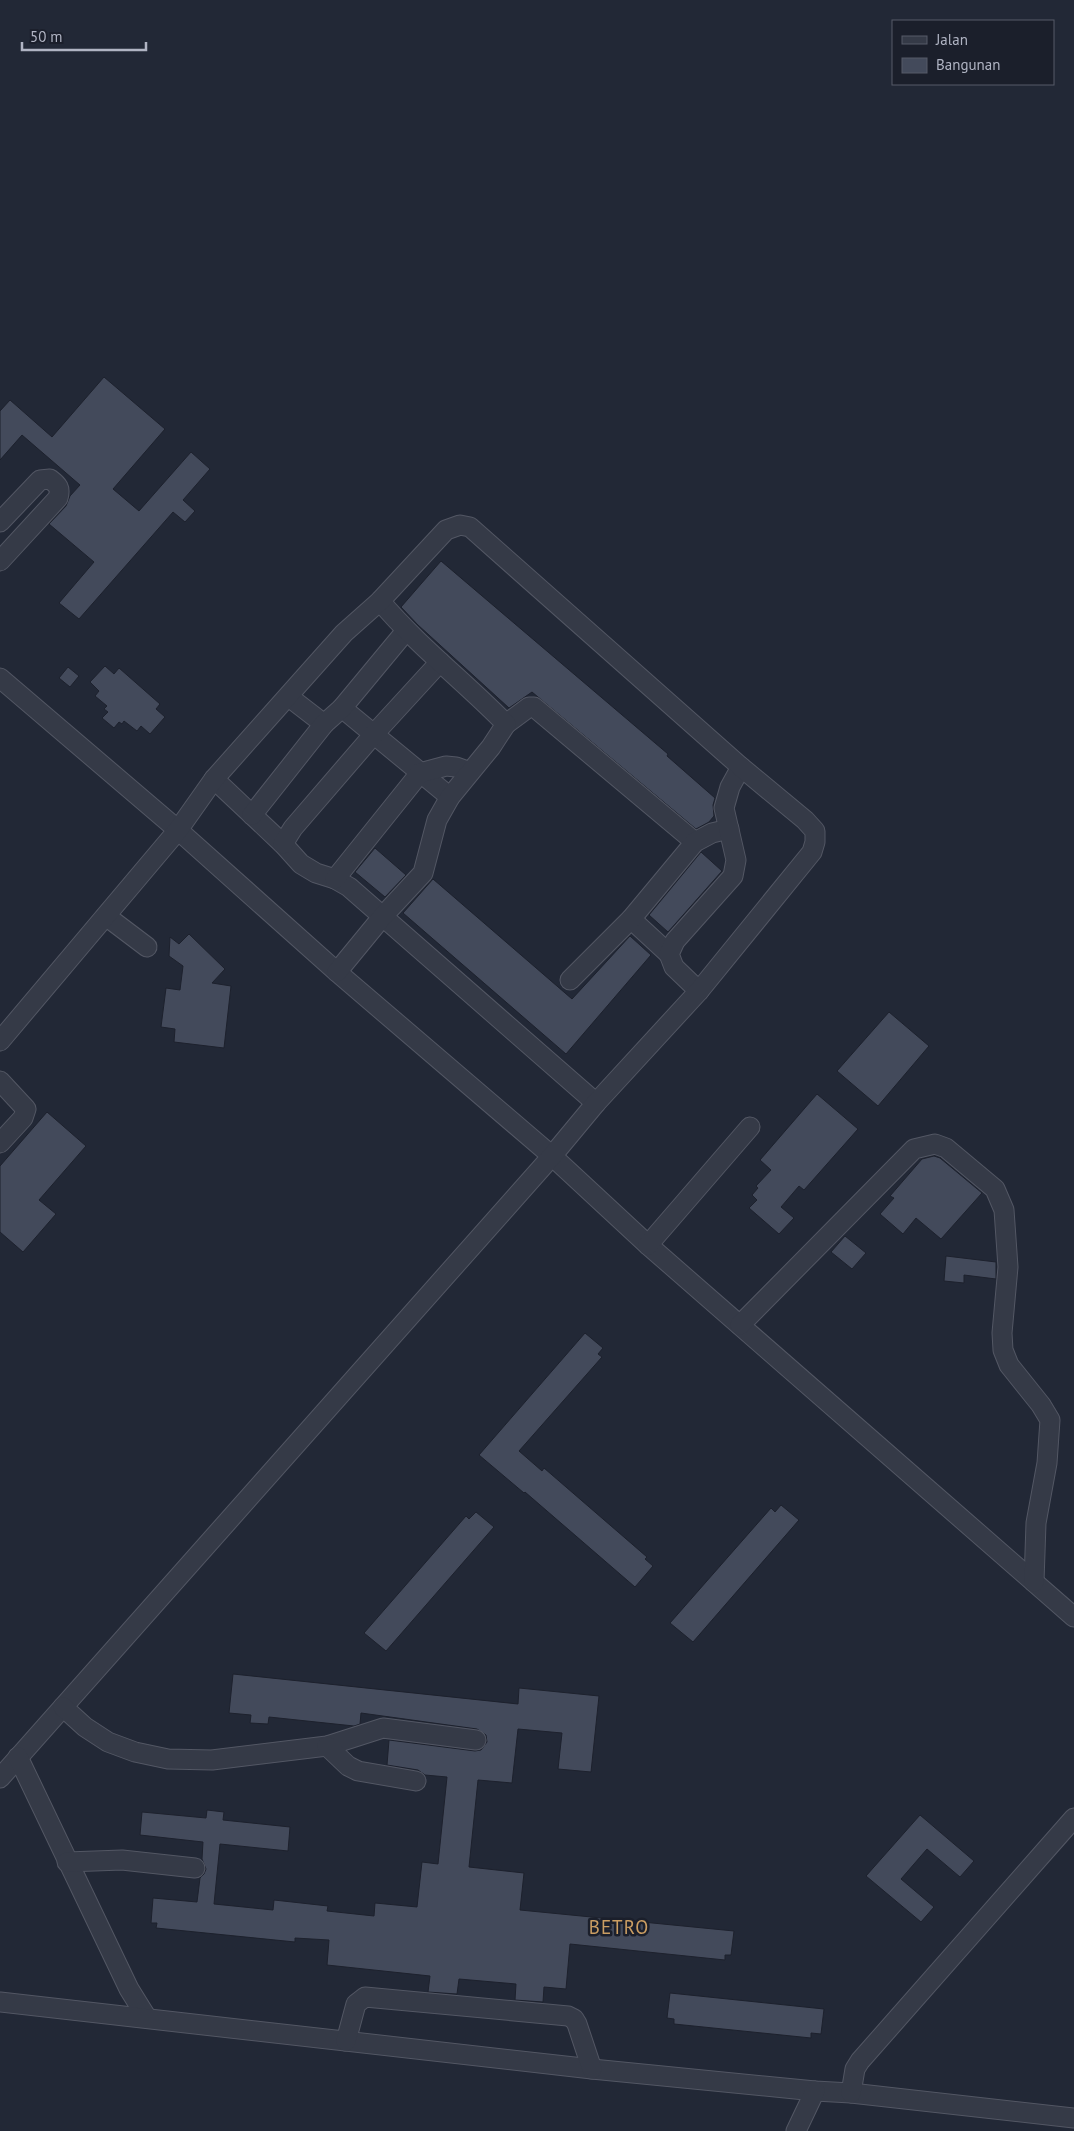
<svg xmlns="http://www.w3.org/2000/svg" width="1074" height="2131" font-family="'PT Sans',sans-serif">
<rect width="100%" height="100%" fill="#222836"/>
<g fill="#434a5b" stroke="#1d212d">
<path d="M104,377L165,429L113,489L139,511L191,452L210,469L183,500L195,511L185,522L173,512L79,619L59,603L94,562L49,524L66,506L70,496L80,485L22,435L0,460V411L10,400L52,437Z"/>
<path d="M441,561L668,754L667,756L715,798L713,805L714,816L709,822L696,829L532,692L509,708L418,625L401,607Z"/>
<path d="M105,666L114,674L119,668L160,704L156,709L165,717L150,734L141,726L137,731L124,721L122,724L119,722L114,728L102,718L108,712L104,709L107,706L95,696L99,691L90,682Z"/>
<path d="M68,667L79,676L70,687L59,678Z"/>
<path d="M375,848L406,875L385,897L355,872Z"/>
<path d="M701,852L722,871L668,932L649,915Z"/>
<path d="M433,879L572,999L630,936L651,955L566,1054L403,913Z"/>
<path d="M189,934L225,969L212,983L231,986L224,1048L174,1042L175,1029L161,1027L166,988L180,990L183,966L169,956L170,937L179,944Z"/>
<path d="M889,1012L929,1046L878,1106L837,1071Z"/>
<path d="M817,1094L858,1129L804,1190L799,1186L781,1207L794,1218L779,1234L749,1208L757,1200L752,1195L758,1188L756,1186L771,1170L760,1160Z"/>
<path d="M47,1112L86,1146L39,1200L56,1214L23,1252L0,1232V1166Z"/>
<path d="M934,1156L940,1158L982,1193L941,1239L916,1218L903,1234L880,1214L894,1198L890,1196L922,1159Z"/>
<path d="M845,1236L866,1253L852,1269L831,1252Z"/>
<path d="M946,1256L996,1262V1279L964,1275V1283L944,1281Z"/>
<path d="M585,1333L603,1348L598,1354L602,1357L519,1451L542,1471L544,1468L647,1557L645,1559L653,1566L635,1587L525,1492L524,1493L479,1455Z"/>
<path d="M781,1505L799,1520L693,1642L670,1623L771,1508L775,1512Z"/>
<path d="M476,1512L494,1527L386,1651L364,1633L466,1516L469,1519Z"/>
<path d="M233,1674L518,1704L519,1688L599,1696L591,1772L558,1769L562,1733L518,1729L512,1783L478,1780L469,1867L524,1873L520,1910L734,1931L731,1955H725V1960L570,1944L566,1989L544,1987L543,2002L515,2000L516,1984L459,1979L457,1994L428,1992L430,1976L327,1965L329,1940L295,1938V1942L156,1928L157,1923H151L153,1898L197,1902L200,1878L204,1874L206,1869L202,1859L203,1842L140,1835L142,1812L206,1818L207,1810L224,1812L223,1820L290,1827L288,1851L220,1844L214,1904L273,1910L274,1900L328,1906L327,1911L374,1916L375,1903L417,1907L422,1862L438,1864L447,1777L425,1775L418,1770L387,1765L389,1740L475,1751L481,1750L487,1742L486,1735L477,1729L361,1713L360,1724L354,1726L269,1717L268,1724L250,1723L251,1715L229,1713Z"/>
<path d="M920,1815L974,1861L960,1877L927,1849L901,1879L934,1907L921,1922L866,1876Z"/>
<path d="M670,1993L824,2009L821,2034L811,2033V2038L674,2024V2019L667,2018Z"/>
</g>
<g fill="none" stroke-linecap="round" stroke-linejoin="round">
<g stroke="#535764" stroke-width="21">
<g id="minor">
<path d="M0,522L40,480L50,479C58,485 61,488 58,498L0,561"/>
<path d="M0,678L178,830L337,972L552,1156L648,1245L1074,1617"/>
<path d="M289,697L324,724"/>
<path d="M342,708L450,797"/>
<path d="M506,724L529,707H534L695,842"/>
<path d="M214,779L283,844L301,864L316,873L335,879L349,887L596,1103"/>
<path d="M252,815L324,724L342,708L405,632"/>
<path d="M283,844L293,828L374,734L440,662"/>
<path d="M335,879L420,773L446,766L456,767L470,772"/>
<path d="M106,916L147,947"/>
<path d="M631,919L669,954"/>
<path d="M337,972L383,916L423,873L437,820L450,797L491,747L506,724C465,682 418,646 380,601"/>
<path d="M570,980L631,919L695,842L712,833L729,829"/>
<path d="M699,991L674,967L669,954L675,941L733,876L736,860L724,808L730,787L741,767"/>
<path d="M0,1041L178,830L214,779L344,633L380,601L446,530L460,525L470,527L741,767L805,820L815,831V842L812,852L699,991L596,1103L552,1156L0,1778"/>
<path d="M0,1081L26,1109L23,1118L0,1143"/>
<path d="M648,1245L750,1127"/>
<path d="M740,1325L914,1149L935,1144L946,1148L995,1189L1004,1210L1008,1267L1002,1333L1003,1350L1009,1365L1041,1405L1050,1420L1047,1463L1036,1523L1034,1582"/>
<path d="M63,1707L85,1727L108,1742L135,1752L168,1759L212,1760L327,1746L383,1728L476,1740"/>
<path d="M327,1746L348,1766L358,1771L416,1781"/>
<path d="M18,1757L129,1989L147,2018"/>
<path d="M67,1862L122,1860L195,1868"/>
<path d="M0,2002L592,2069L815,2091L851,2093L1074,2118"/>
<path d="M346,2041L356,2004L365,1997L568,2016L574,2019L577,2024L592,2069"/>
<path d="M851,2093L855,2069L860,2061L1074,1818"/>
<path d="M796,2131L815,2091"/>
</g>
</g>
<use href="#minor" stroke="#353a47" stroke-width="19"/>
</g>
<g text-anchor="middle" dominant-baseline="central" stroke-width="5" stroke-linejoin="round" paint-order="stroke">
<g font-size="19" letter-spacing="1" fill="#cb9e63" stroke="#1b1f2b">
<text x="619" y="1927">BETRO</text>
</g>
</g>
<rect x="892" y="20" width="162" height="65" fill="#1b1f2b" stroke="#575b68"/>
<rect x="902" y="36" width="25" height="8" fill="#353a47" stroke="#575b68"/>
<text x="936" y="45" font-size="15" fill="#b0b4c3">Jalan</text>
<rect x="902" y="58" width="25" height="15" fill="#434a5b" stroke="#575b68"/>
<text x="936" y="70" font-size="15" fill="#b0b4c3">Bangunan</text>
<path d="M22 42v8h124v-8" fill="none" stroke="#b0b4c3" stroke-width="2.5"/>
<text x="30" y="42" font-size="15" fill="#b0b4c3" stroke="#1b1f2b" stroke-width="4" paint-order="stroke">50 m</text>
</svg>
